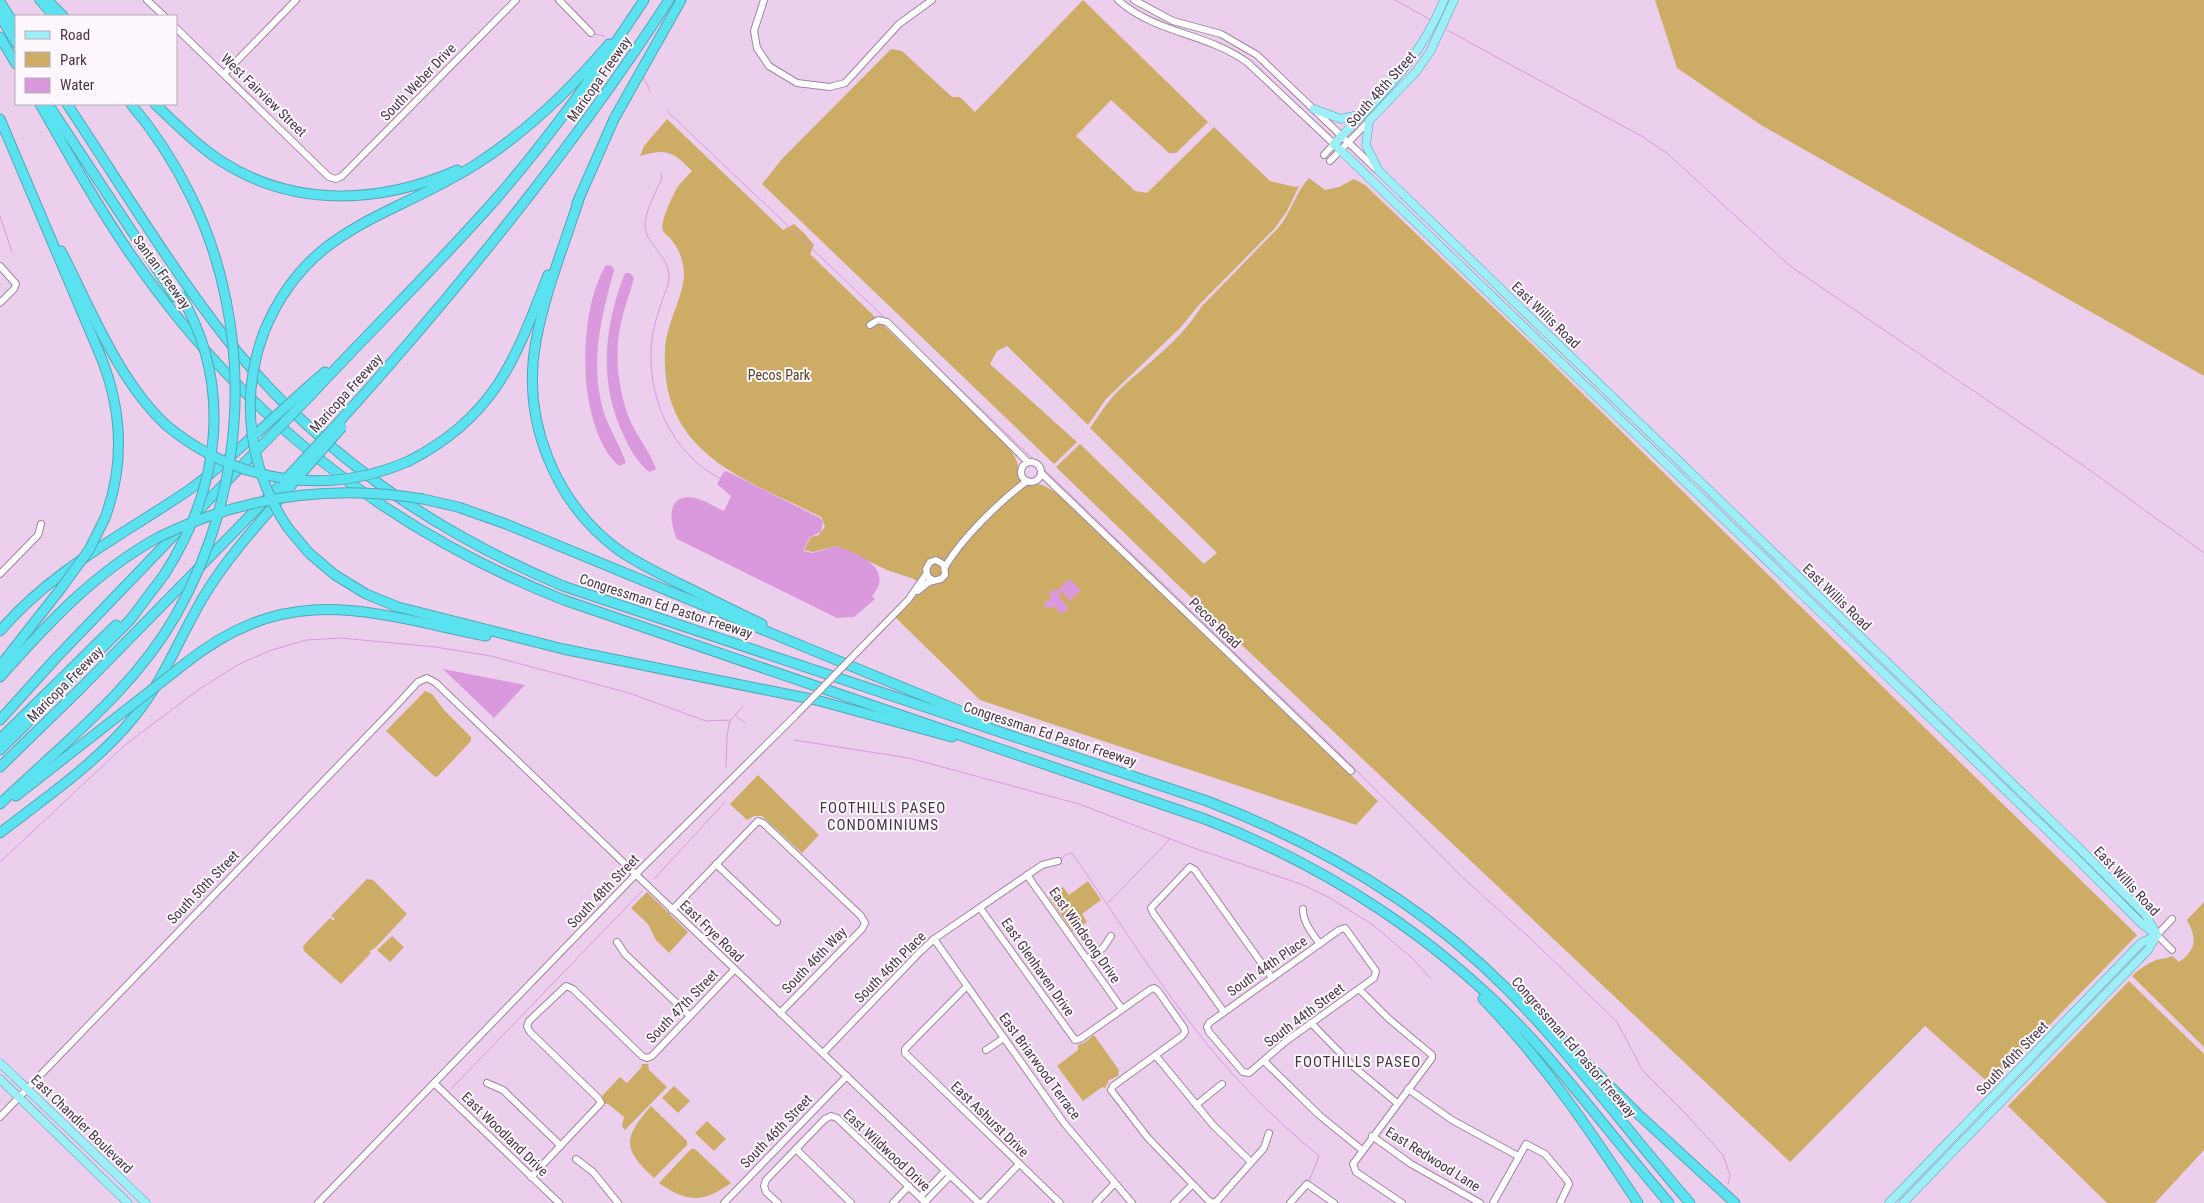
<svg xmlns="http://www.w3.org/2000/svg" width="2204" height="1203" font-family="'Roboto Condensed',sans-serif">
<rect width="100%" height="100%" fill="#ecceed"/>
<g fill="#cdad66">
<path d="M1083,0L1208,122L1176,153H1169L1111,100L1076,136L1135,191L1147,193L1214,127L1270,181L1295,187L1299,186L1287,211L1275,228L1198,306L1181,327L1106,399L1088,425L1007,346L997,351L990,364L1077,442L1054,464L762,184L782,159L891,49L902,51L952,97H960L975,112Z"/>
<path d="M1655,0H2204V376L1761,125L1677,68Z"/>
<path d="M667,119L783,230L794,224L804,233L814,245L810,254L997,435C1005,443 1020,458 1018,471L1032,484C1051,481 1081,516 1095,528L1378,801L1356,825L980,700L895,617L924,588L914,579L887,570L837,546L813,552L804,550L811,537L819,535L825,526L821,517C744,478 660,455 665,350C666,323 684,297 684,273C683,260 679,248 670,238C668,236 664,234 663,230C659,224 673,195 677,188C681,182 687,176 692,171C673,152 667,148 640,156L644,146Z"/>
<path d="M1309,178L1325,190L1339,187L1354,179L1365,185L1539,351L2137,935L1991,1085L1925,1026L1790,1162L1177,584L1056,467L1080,444L1204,564L1217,553L1090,428C1099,415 1108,401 1119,390C1147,364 1181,340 1201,307L1279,227C1291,212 1296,192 1309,178Z"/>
<path d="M425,691L432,694L444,710L471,737V741L438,776L435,777L386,731Z"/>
<path d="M758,775L819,835L802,853L762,816H754L747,820L730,804Z"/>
<path d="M367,879L373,880L407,914L376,947L369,952L371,953L341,984L304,951L303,946L330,918L334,921L335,919L331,916Z"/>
<path d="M1088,881L1101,900L1082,914L1087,922L1073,932L1049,897L1063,887L1069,895Z"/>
<path d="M647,892L688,932L669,953L656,940L648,924L631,908Z"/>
<path d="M2204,902V1047L2132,976C2139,969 2147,964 2156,960C2162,958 2167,959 2172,956L2179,962C2197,949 2197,939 2187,920Z"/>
<path d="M392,936L404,947L390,962L377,950Z"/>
<path d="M2129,981L2204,1054V1150L2155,1203H2107L2008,1106Z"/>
<path d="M1094,1035L1119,1070L1118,1076L1109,1080L1105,1088L1102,1087L1083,1101L1057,1066L1078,1050V1045L1084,1043Z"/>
<path d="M642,1064H648L649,1070L667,1087L625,1130L622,1126L624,1117L608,1104H605L602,1096L620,1077L627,1083L641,1068Z"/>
<path d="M674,1086L690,1101L678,1113L662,1098Z"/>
<path d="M651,1106L687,1141V1145L654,1178C622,1149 623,1138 651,1106Z"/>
<path d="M707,1121L726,1139L714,1151L695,1133Z"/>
<path d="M691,1149H695L731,1183C702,1203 688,1203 659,1183Z"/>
</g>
<g fill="#db99dd">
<path d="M606,265L612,266L614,270C601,319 590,359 603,410C609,429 620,445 626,463L619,466C576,427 577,312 606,265Z"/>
<path d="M625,273H630L634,278C630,293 624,308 621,323C614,354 618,388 629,418C636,436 650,451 656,469L649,472C635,460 627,444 620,427C599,377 605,323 625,273Z"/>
<path d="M726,471L820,518L823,522L821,532L810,537L803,551L813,553L837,546C860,554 895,569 872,596L875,599L854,617L837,618L677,539C669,522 666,492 695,498C705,500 715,507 724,511L731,496L717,484L723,473Z"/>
<path d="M1069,579L1081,590L1070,601L1062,592L1059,593L1060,598L1068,607L1066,612L1060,613L1055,607L1045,608L1044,603L1051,598L1049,593L1051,591L1058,590Z"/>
<path d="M443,669L525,685L494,718Z"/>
</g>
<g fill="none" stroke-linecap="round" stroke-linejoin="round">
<g stroke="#db99dd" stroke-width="1">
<path d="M564,0L591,28"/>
<path d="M1395,0L1429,19"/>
<path d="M1447,30L1643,137L1668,154L1790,266L2084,466L2204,553"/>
<path d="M594,34L605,36"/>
<path d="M644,78L650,91"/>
<path d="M667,111L886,319"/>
<path d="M661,173L662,178C656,192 645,211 645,225C646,247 670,254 669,279C669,286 664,294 662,301C658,313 654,325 652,338C645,394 670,453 721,479"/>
<path d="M0,216L12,252"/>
<path d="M926,356L1331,745L1463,878L1530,938L1617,1022L1643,1071L1685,1113L1723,1155L1730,1175L1728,1184"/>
<path d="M736,716L745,723"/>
<path d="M794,740L909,758L1079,804L1191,847L1301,884L1330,898L1373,925L1412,958L1431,979"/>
<path d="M726,767L727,735L730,721"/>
<path d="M1060,860L1067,854L1072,853C1112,910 1149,970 1192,1025C1229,1074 1272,1117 1319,1156L1309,1181"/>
<path d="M0,862L125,745L201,688L241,663L272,650L306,640L341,638L435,647L491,656L629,693L706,721L731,720L743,706"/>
<path d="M654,879L725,802"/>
<path d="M1108,903L1170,839"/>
<path d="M451,1089L642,891"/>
</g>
<g stroke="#a085a1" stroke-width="8">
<g id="minor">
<path d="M147,0L164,16"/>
<path d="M559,0L591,33"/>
<path d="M764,0L754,31L757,48L769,66L797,83L830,87L845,83L899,24L932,0"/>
<path d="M1118,0C1156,34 1208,33 1248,63L1334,144L1324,155"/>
<path d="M1134,0L1173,21L1221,34L1257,55L1376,169"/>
<path d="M176,28L329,177L336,179L342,176L516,0"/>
<path d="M225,73L296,0"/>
<path d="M1330,161L1369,121"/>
<path d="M0,266L16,284L14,289L0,303"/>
<path d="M870,325L878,320L887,322L1028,462"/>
<circle cx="1031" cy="472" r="10"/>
<path d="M1041,473L1351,771"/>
<path d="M945,567C962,538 1000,501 1027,481"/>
<path d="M0,574L38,535L41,524"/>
<path d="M918,591L929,582L941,579L945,575L944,565L936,560L930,562L926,569L928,577L933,580"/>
<path d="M861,648L908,600L927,573"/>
<path d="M716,864L777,922"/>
<path d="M1027,875L1122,1009"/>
<path d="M980,908L1075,1040L1080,1039L1151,989L1154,988L1158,991L1184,1028L1185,1032L1182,1036L1113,1086L1111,1090L1148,1138L1208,1200L1213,1203L1217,1201L1264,1148L1269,1133"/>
<path d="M1303,909C1303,923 1312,933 1320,944"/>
<path d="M672,910L758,821L763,823L861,916L865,923L862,929L780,1013"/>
<path d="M1345,928L1376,971L1374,978L1285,1042L1249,1073L1243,1072L1209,1032L1207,1027L1209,1023L1339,930Z"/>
<path d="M934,939L1064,1123L1132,1203"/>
<path d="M617,942L625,954L690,1016"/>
<path d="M2172,950L2157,935L2172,919"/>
<path d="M1087,959L1103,948L1111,936"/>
<path d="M967,986L905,1049V1053L1060,1203"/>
<path d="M1359,989L1389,1019L1432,1055V1058L1353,1164L1356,1172L1402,1203"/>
<path d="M1224,1012L1153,913L1151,908L1190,867L1195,870L1272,978"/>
<path d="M1311,1023L1354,1067L1397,1103"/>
<path d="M986,1050L1004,1038"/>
<path d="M823,1053L920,952L934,939L1042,865L1058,861"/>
<path d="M1156,1056L1213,1125L1251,1162"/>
<path d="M1264,1061L1319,1115L1362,1150"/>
<path d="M434,1083L559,1203"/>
<path d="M487,1083L503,1090L561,1146"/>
<path d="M1408,1089L1452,1120L1518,1156"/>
<path d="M1196,1105L1222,1084"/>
<path d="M0,1117L393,709L418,682L427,678L436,683L979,1203"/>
<path d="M1372,1136L1411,1164L1480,1203"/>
<path d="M796,1149L851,1203"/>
<path d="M576,1159L593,1172L618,1203"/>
<path d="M531,1177L601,1103L598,1098L530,1032L527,1026L529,1021L566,986L573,989L642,1056L647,1058L652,1056L734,970"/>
<path d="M920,1197L945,1171"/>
<path d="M925,1202L950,1176"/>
<path d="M318,1203L642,868L795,716"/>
<path d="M724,1203L847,1076"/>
<path d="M778,1203L766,1192L764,1186L766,1180L825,1119L831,1116L837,1118L926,1203"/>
<path d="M893,1203L909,1186"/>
<path d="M982,1203L1019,1164"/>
<path d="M1096,1203L1114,1184"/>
<path d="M1174,1203L1192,1185"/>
<path d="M1290,1203L1307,1184L1334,1203"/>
<path d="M1493,1203L1526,1144L1545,1154L1567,1180L1569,1184L1560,1203"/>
</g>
</g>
<g stroke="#53a6b4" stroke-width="9">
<g id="major">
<path d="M1444,0C1419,62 1379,97 1334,144L2080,862L2142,924L2157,935"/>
<path d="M1454,0L1430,52L1415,73L1369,121L1366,145L1379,171L2075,844L2145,914L2156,933"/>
<path d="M1314,109L1341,119L1362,114"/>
<path d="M0,1063L146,1203"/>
<path d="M0,1079L128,1203"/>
<path d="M1889,1203L2141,943L2157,935"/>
<path d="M1903,1203L2148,950L2156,936"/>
</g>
</g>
<g stroke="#53a6b4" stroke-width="11">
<g id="highway">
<path d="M40,0L54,16"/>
<path d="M47,0L63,16"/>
<path d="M0,2L16,27"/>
<path d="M0,16L16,43"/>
<path d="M0,37L16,64"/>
<path d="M40,104C69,155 98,207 131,255C241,415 384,529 564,600L1202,818C1328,866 1442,941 1533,1040C1580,1092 1623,1150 1669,1203"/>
<path d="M48,104L175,297"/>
<path d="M67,104C119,182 168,264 226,338C315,450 432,531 563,586L1207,801C1317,843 1422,904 1506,988C1572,1055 1628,1132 1690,1203"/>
<path d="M131,104C178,160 212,228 226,300"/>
<path d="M155,104C176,124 197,145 221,161C294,208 380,204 457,170"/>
<path d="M0,119L101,357C122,410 125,464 105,518"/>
<path d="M579,199C564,246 545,292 536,341C521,420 555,504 620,551C639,564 660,574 680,584C707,597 734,611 762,624"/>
<path d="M577,203L614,119L681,0"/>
<path d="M61,251C91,309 118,380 166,425"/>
<path d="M264,332C308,224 391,219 478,163C527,131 571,89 609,44"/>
<path d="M302,392L325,372"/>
<path d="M308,398C370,331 435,268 495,200C550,137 598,70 644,0"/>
<path d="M338,423C458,290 571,151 669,0"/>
<path d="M409,461C495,417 515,360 548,275"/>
<path d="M423,499L458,507L506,524L987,722"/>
<path d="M196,513L255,452"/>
<path d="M288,528L309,553L335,575L366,594L398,607L563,649L816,700L952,737"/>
<path d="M0,631C52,570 121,536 186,492C211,475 234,454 256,433"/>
<path d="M187,662C291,580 370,613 486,636"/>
<path d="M0,666L59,591"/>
<path d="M0,677C48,623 95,572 159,537"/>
<path d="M0,720L56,658L181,528"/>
<path d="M0,739L116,625"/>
<path d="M0,750L130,620L164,575"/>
<path d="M0,767L81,688L284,481"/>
<path d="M16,796L122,713"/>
<path d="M0,804C62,744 132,692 176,615"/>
<path d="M0,833C46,797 97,763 134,717C164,680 180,636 204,596C228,556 260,522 291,486"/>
<path d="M1483,999C1545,1063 1589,1129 1638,1203"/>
<path d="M1529,1006L1638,1114L1735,1203"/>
</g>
</g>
<use href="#minor" stroke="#fff" stroke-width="6"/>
<use href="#major" stroke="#9deef7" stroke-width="8"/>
<use href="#highway" stroke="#5be2f1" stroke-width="9"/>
<g stroke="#a085a1" stroke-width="8" stroke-linecap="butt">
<path id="minor-bridge" d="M795,716L861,648"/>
</g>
<g stroke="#53a6b4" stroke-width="11" stroke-linecap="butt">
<g id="highway-bridge">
<path d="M264,332C239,398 249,470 288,528"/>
<path d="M166,425C236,483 326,497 409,461"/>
<path d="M257,433L302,392"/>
<path d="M255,452L308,398"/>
<path d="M284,481L338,423"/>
<path d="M292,484L342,427"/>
<path d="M159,537C243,496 331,484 423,499"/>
<path d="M164,575C220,488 234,386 180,294"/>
<path d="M59,591L89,550L105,518"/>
<path d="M176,615C230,519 248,408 226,300"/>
<path d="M122,713L187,662"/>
</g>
</g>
<use href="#minor-bridge" stroke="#fff" stroke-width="6"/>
<use href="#highway-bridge" stroke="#5be2f1" stroke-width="9"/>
</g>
<g text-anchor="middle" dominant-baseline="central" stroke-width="4" stroke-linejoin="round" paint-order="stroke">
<g font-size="14" fill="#443844" stroke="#fef8fe">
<text transform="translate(599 79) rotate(-55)">Maricopa Freeway</text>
<text transform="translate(418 82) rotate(-46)">South Weber Drive</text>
<text transform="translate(1381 89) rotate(-48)">South 48th Street</text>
<text transform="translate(264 95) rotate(44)">West Fairview Street</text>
<text transform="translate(162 272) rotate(54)">Santan Freeway</text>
<text transform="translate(1546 315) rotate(44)">East Willis Road</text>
<text transform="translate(346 393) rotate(-48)">Maricopa Freeway</text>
<text transform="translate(1837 597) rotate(44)">East Willis Road</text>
<text transform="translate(666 606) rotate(18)">Congressman Ed Pastor Freeway</text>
<text transform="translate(1215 623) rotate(44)">Pecos Road</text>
<text transform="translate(65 684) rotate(-45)">Maricopa Freeway</text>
<text transform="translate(1050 734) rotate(18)">Congressman Ed Pastor Freeway</text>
<text transform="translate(2127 881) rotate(47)">East Willis Road</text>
<text transform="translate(203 887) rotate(-46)">South 50th Street</text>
<text transform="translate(603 891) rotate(-46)">South 48th Street</text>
<text transform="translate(712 931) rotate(44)">East Frye Road</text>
<text transform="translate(1085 935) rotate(55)">East Windsong Drive</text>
<text transform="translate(814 960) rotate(-46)">South 46th Way</text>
<text transform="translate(1267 966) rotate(-35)">South 44th Place</text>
<text transform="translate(890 967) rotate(-45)">South 46th Place</text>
<text transform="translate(1038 967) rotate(55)">East Glenhaven Drive</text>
<text transform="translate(682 1006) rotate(-46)">South 47th Street</text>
<text transform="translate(1304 1015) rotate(-37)">South 44th Street</text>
<text transform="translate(1574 1047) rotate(49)">Congressman Ed Pastor Freeway</text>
<text transform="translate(2012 1058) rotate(-46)">South 40th Street</text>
<text transform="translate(1040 1066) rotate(54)">East Briarwood Terrace</text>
<text transform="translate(990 1119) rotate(44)">East Ashurst Drive</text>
<text transform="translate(82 1124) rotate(44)">East Chandler Boulevard</text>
<text transform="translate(776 1131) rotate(-46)">South 46th Street</text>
<text transform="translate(505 1134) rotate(44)">East Woodland Drive</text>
<text transform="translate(887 1150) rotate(43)">East Wildwood Drive</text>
<text transform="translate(1433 1159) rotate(32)">East Redwood Lane</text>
</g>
<g font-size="14" fill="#55441e" stroke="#fef8fe">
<text x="779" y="375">Pecos Park</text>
</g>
<g font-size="15" letter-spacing="1" fill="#443844" stroke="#fef8fe">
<text x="883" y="808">FOOTHILLS PASEO<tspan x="883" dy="17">CONDOMINIUMS</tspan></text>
<text x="1358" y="1062">FOOTHILLS PASEO</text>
</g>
</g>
<rect x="15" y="15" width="162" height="90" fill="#fef8fe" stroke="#b4abb4"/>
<rect x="25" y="31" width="25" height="8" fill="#9deef7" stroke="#b4abb4"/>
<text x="60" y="40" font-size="15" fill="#443844">Road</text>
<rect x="25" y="52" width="25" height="15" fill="#cdad66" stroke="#b4abb4"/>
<text x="60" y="65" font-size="15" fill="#443844">Park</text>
<rect x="25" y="78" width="25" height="15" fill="#db99dd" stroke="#b4abb4"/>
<text x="60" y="90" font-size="15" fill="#443844">Water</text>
</svg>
